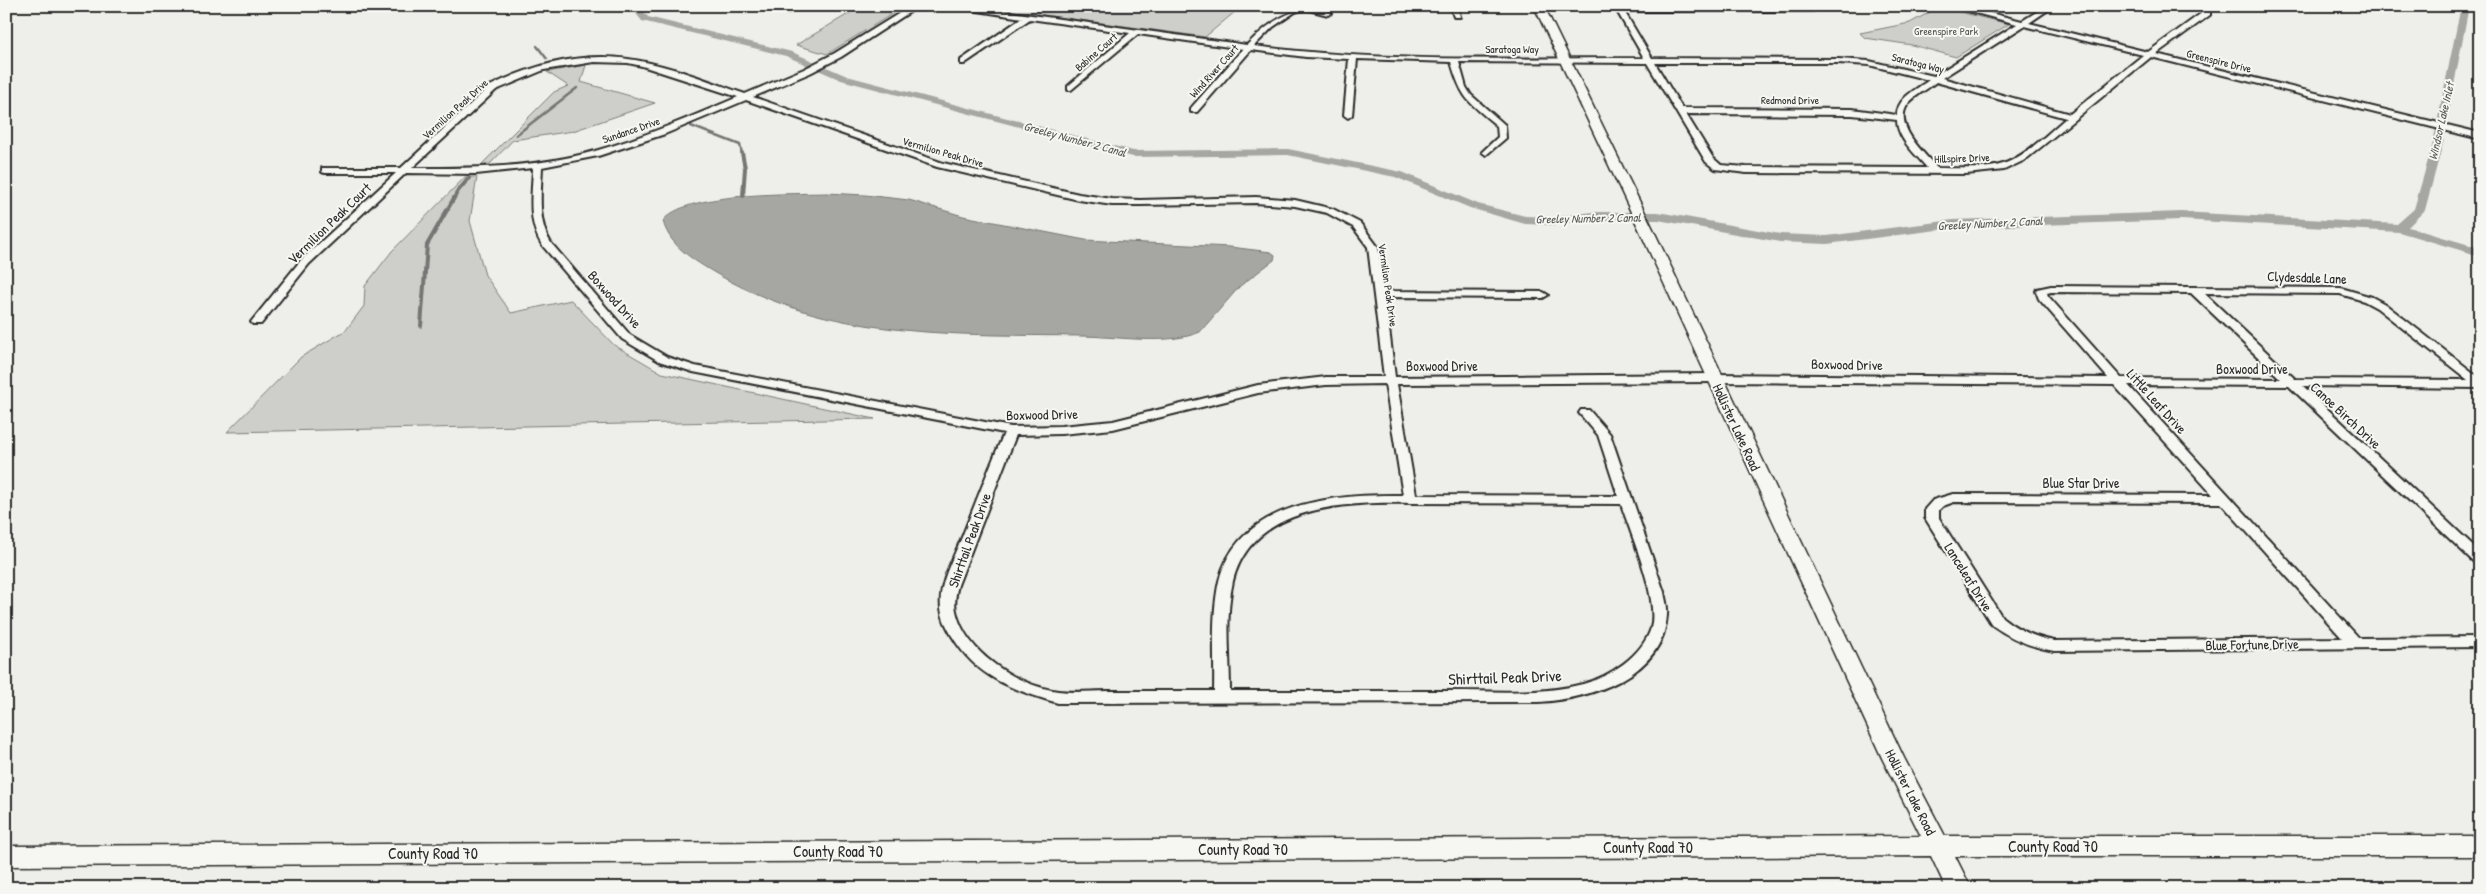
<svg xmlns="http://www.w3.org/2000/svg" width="2486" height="894" font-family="'Patrick Hand',sans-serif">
<rect width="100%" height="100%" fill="#eeeeea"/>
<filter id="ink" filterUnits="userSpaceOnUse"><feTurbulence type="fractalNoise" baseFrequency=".02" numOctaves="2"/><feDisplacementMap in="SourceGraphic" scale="10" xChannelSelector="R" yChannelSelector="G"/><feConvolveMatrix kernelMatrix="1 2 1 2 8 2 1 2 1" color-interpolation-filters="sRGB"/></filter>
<g filter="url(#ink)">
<g fill="#cececa" stroke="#7c7c7a">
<path d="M862,6H905L827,54L796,45Z"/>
<path d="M977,6H1242L1205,37Z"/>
<path d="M1939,7L2009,24L1956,57L1912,45L1865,38L1860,33L1910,23Z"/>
<path d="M586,65L581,82L655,103L573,131L513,140L490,164L481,165L554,92L568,86L547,72Z"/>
<path d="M465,177H477L470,221L485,275L511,313L571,300L614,345L662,373L875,419L227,432L301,357L346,330L364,306L365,286L392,251Z"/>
</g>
<path fill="#a6a6a3" stroke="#757573" d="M827,193L865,195L909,200L963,216L1085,240L1230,247L1271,252L1275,255L1274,260L1240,286L1200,332C1168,346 1115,336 1080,336C952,334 831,340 715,273C695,261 669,246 663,221C683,192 791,194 827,193Z"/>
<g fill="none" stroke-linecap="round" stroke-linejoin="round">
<g stroke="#757573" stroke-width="2.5">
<path d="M537,46L547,59"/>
<path d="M691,126L740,145L742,154"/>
<path d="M516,135L577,88"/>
</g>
<g stroke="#757573" stroke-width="4">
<path d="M742,153L745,168L743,196"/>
<path d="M421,326L427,245L458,191L469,178"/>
</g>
<path fill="#a6a6a3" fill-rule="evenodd" d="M630,6H639L648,17L792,52L847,76L1133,151L1288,149L1402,172L1478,204L1525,216L1552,217L1593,212H1658L1780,234L1827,236L1953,220L2181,212L2397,224L2414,209L2433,143L2461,6H2469L2443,143L2425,210L2408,227L2480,248V256L2399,232L2181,220L1953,228L1827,244L1780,242L1658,220H1593L1552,225L1525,224L1470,208L1395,177L1288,155L1133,157L841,80L786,56L642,21Z"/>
<g stroke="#2b2b2b" stroke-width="4">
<g id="street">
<path d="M788,6H796L790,12H784L783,10Z"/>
<path d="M911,6H919L841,57L810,73L753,97L943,163L1079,194L1112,199L1140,200L1256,197L1295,200L1333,209L1360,223L1378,247L1384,291L1543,292L1548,295L1543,298L1385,297L1395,377L1714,374L2108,378L2039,299L2036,291L2037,289L2051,286L2341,288L2372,297L2385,304L2480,378V388L2303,386L2480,552V565L2475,563L2289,386L2128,385L2359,638L2480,637V647L2054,651C2031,647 2011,639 1992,625L1925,518V509L1933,500L1953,494L2213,495L2114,385L1714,382L1397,384L1416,495L1618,496L1598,435L1579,413L1581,410H1589L1610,434L1664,592C1665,599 1668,607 1667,615C1663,677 1589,699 1538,702L1058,703C1013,690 977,678 952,636C947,627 942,618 941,608C938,582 955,556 964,532C977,499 990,466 1004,433L693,372L659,361L622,339L542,245C527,221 532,195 533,168L476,174L406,173L309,264L261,324H253L251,322L301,260L396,173H325L322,172V168H401L490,86C533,65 580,52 628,59C667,64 708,81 745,94L804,69L835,53ZM594,62L628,63L642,66L738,97C691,117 644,137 595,151C536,168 473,168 412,168L496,90L544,70ZM746,100L937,167L1079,200L1112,205H1140L1256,203L1295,206L1327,213L1353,227L1368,247L1384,377H1326L1258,385L1113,421L1061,426L1011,427L695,366L667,357L630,335L551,243C537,221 541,193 542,167L598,156L665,134ZM2051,292L2191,293L2281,379L2121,378L2048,296L2047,293ZM2204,293L2340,294L2364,301L2377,308L2468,380L2295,379ZM1385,384L1403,495C1336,494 1238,501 1219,581C1211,617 1215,655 1214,691C1179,691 1143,691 1108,691C1092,691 1074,693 1058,691C1018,686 965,653 956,611C954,602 956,593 958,585L1016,435L1061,434L1113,429L1258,393L1326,385ZM1954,502L2221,503L2342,638L2054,641C2034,637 2018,630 2002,617L1939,518V510L1943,506ZM1411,503L1621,504C1631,535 1659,598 1651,628C1642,656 1609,677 1583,684C1540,695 1493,691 1450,691C1377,691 1303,691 1230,691C1230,655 1225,616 1233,581C1252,504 1349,502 1411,503Z"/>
<path d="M946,6H967L1247,45C1269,22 1299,0 1332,13L1328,15L1301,8L1273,27L1254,46C1383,63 1515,58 1644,58L1614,6H1839L1811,11H1624L1652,58L1838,59L1869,61L1934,76L2017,24L1949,6H1962L2022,21L2046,6H2054L2029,23L2148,52L2203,12L2202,6H2210V15L2156,54L2480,133V139L2151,57L2025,160L2004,170L1966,174L1746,173L1715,169L1706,162L1647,63L1459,62L1466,87L1471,95L1505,125L1506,138L1486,155L1482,152L1498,137L1497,126C1468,101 1462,100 1451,62L1357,59L1352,115L1348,118L1344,115L1349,59L1306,57L1251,50L1197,112H1191V108L1243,49L1138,34L1071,90H1068V86L1130,33L1030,19L964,64H961V60L1022,18ZM2024,26L2143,55L2070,114L1942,78ZM1655,63H1838L1869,65L1929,80C1917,89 1897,98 1897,115L1852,109L1682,108ZM1936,82L2066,118C2047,134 2026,156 2003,164C1985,170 1956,168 1937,168C1925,154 1892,125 1908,104C1915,95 1928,89 1936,82ZM1686,114L1852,115L1897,120C1897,139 1916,154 1927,168L1746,167L1721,165L1713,158Z"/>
<path d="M1450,6H1458L1460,17H1454Z"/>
</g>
</g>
<g stroke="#2b2b2b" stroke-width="3">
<path id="secondary" d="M1534,6H1544L1653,229L1904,758L1945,836H2480V856H1955L1971,888H1946L1931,856L6,866V846L1921,836L1882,758L1639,229Z"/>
</g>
<use href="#street" fill="#f6f6f2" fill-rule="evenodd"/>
<use href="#secondary" fill="#f6f6f2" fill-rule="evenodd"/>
</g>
</g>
<g text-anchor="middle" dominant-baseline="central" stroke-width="4" stroke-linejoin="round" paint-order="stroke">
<g font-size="11" fill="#545453" stroke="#f6f6f2">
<text x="1946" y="31">Greenspire Park</text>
</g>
<g font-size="11" fill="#2b2b2b" stroke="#f6f6f2">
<text x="1512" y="49">Saratoga Way</text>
<text transform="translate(1096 52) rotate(-41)">Babine Court</text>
<text transform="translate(2219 61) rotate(14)">Greenspire Drive</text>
<text transform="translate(1918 63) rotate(14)">Saratoga Way</text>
<text transform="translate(1214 71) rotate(-48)">Wind River Court</text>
<text x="1790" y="100">Redmond Drive</text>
<text transform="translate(455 109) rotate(-42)">Vermilion Peak Drive</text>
<text transform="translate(631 130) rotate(-19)">Sundance Drive</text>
<text transform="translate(943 152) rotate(16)">Vermilion Peak Drive</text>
<text transform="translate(1962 158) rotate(-2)">Hillspire Drive</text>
<text transform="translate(1388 285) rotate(82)">Vermilion Peak Drive</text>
</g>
<g font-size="12" font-style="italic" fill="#565655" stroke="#f6f6f2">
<text transform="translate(2441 121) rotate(-77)">Windsor Lake Inlet</text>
<text transform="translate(1075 139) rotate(15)">Greeley Number 2 Canal</text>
<text transform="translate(1588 218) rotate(-1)">Greeley Number 2 Canal</text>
<text transform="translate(1990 223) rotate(-3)">Greeley Number 2 Canal</text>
</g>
<g font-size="14" fill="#2b2b2b" stroke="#f6f6f2">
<text transform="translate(329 223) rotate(-44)">Vermilion Peak Court</text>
<text transform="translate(2307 277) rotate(2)">Clydesdale Lane</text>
<text transform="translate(615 299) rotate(48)">Boxwood Drive</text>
<text transform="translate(1847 364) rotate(1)">Boxwood Drive</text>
<text x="1442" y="365">Boxwood Drive</text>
<text x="2252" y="368">Boxwood Drive</text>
<text transform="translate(2157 401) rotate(48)">Little Leaf Drive</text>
<text transform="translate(1042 414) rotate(-1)">Boxwood Drive</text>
<text transform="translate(2346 415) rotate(43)">Canoe Birch Drive</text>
<text transform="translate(1737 427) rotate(65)">Hollister Lake Road</text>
<text x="2081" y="482">Blue Star Drive</text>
<text transform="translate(969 540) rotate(-70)">Shirttail Peak Drive</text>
<text transform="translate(1969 577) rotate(58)">Lanceleaf Drive</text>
<text transform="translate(2252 644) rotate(-1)">Blue Fortune Drive</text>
<text transform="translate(1911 792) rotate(63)">Hollister Lake Road</text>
</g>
<g font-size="16" fill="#2b2b2b" stroke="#f6f6f2">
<text transform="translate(1505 677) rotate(-2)">Shirttail Peak Drive</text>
<text x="2053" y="846">County Road 70</text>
<text x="1648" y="847">County Road 70</text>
<text x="1243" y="849">County Road 70</text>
<text x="838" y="851">County Road 70</text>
<text x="433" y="853">County Road 70</text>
</g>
</g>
<rect width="2486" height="894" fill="none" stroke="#f6f6f2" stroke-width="25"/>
<rect x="12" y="12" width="2461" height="869" fill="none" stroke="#2b2b2b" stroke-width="2" filter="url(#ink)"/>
</svg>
